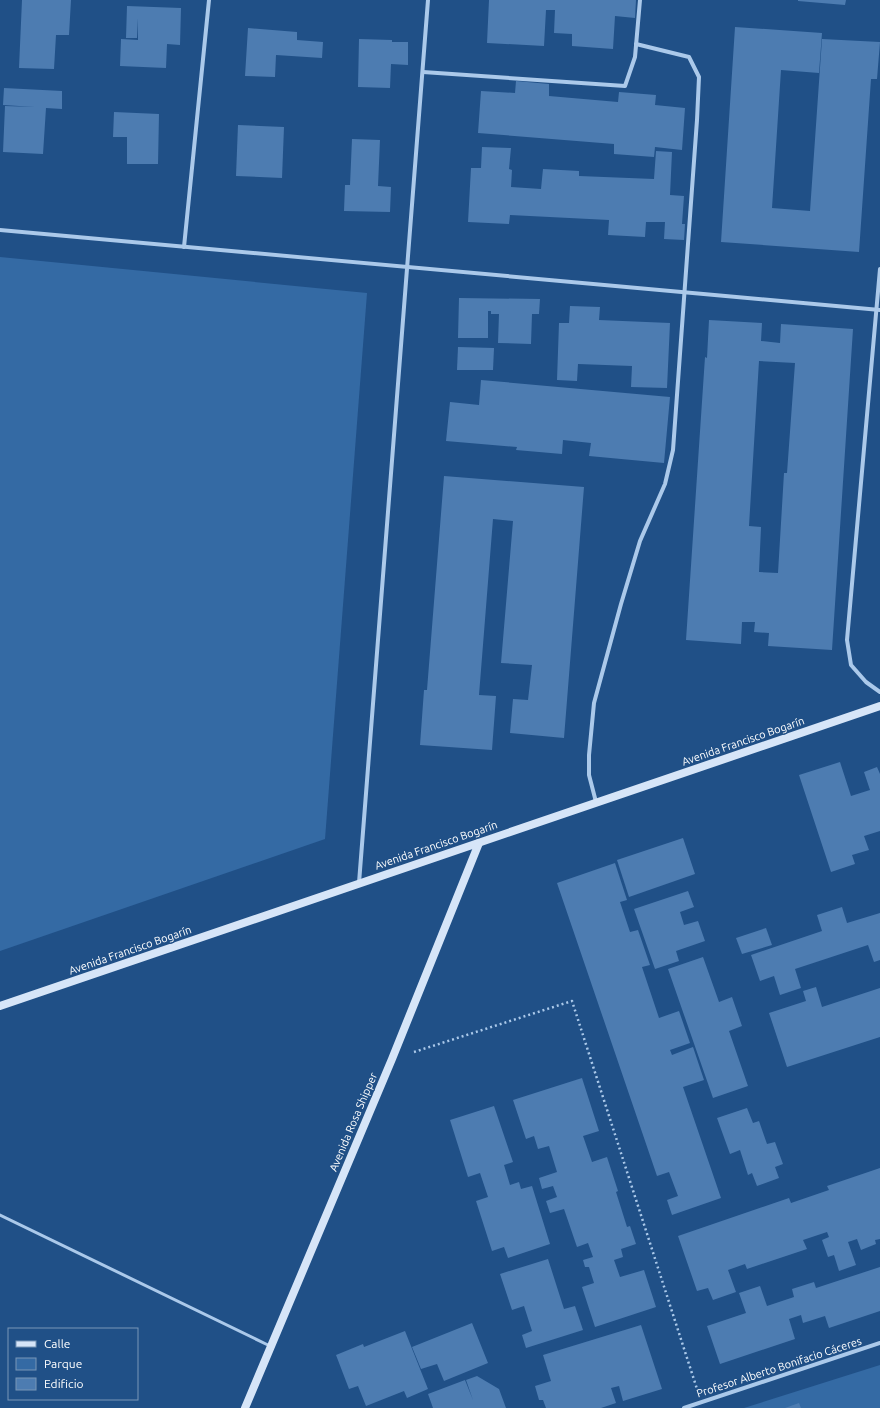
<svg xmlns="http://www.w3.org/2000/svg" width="880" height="1408" font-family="Ubuntu,sans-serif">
<rect width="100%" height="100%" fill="#205087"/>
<g fill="#346aa4">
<path d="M0,257L367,293L325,839L0,951Z"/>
<path d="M880,1365V1408H744Z"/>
</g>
<g fill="#4d7cb1" fill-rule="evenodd">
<path d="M22,0H71L69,35H56L54,69L19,68Z"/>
<path d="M489,0H636L635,18L615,16L613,49L572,46V34L554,33L555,10H546L544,46L487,43Z"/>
<path d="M798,0H846L845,5L798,1Z"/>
<path d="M127,6L181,8L180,45L167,44L166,68L120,66L121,39L138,40V18L137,38H126Z"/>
<path d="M735,27L822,33L819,73L781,70L772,208L810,211L822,39L880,42L877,79H871L859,252L721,242Z"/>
<path d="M248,28L297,32V40L323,42L322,58L276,55L275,77L245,76Z"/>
<path d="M359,39L392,40V42H408V65L391,64L390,88L358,87Z"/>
<path d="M516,81L549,84V96L618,102L619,92L656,95L655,105L685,108L682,150L655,147L654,157L614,154V144L478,133L481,91L515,93Z"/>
<path d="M4,88L62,91V109L46,108L43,154L3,152L5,106L35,107L3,105Z"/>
<path d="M114,112L159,114L158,164H127V137H113Z"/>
<path d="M238,125L284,127L282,178L236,176Z"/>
<path d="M352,139L380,140L378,186L391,187L390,212L344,211L345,185H350Z"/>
<path d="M482,147L511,148L509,169L512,170L511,187L541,189L543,169L579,171V176L654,179L656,151L672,152L670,195L684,196L682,224H685L684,240L664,239L665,222H646L645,237L608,235L609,220L510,215L509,224L468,222L471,168H481Z"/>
<path d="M459,298L540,299L539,314H532L531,344L498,343L499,314H491V311H488V338H458Z"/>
<path d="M570,306L600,307L599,320L670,323L667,388L631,387L632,366L578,364L577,381L557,380L559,323H569Z"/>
<path d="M709,320L762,323L761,341L780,343L781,324L853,329L832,650L768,646L769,633L754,632L755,622H742L741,644L686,640L705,357L707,358ZM759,361L795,363L787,473H784L778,573L759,572L761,527L749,526Z"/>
<path d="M458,347L494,348L493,370H457Z"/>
<path d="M481,380L670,397L664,463L589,456L591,443L563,440L562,454L516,450L517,447L446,441L450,402L479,405Z"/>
<path d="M444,476L584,487L564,738L510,733L513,699L528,700L532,665L501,663L513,521L493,519L479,695L496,696L492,750L420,745L424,690H427Z"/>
<path d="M840,762L851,796L870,790L864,772L877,767L880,774V831L864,836L869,850L852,855L855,864L831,872L799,775Z"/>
<path d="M683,838L695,874L629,897L617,860Z"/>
<path d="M615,863L627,900L620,902L630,932L638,930L650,965L642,967L659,1018L679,1011L690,1043L670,1050L672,1055L693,1047L704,1080L683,1087L721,1198L672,1215L667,1200L678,1196L669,1172L657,1176L557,883Z"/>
<path d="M688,891L694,907L680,912L684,925L698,921L705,941L676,951L679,961L655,969L634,909Z"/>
<path d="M842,907L847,923L880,913V960L874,962L868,945L795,969L801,988L780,995L774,976L760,981L751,955L822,931L817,915Z"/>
<path d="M766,928L772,945L742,954L736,938Z"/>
<path d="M703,957L719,1002L732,997L742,1026L729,1031L748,1086L713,1098L668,969Z"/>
<path d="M816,987L822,1007L880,988V1037L787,1067L769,1013L806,1001L803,991Z"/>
<path d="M582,1078L599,1131L583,1136L592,1162L607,1157L618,1191L616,1192L627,1227L630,1226L636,1244L621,1249L623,1257L614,1260L620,1277L644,1270L656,1307L595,1327L582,1287L594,1283L589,1267H585L583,1260L593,1257L588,1243L577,1247L564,1209L550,1213L546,1201L557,1197L553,1186L542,1189L539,1178L557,1172L549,1146L538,1149L534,1136L526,1139L513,1100Z"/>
<path d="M494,1106L513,1162L504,1165L510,1185L519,1182L521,1189L532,1186L550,1244L508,1258L504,1247L492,1251L476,1201L488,1197L480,1173L468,1177L450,1120Z"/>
<path d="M747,1108L753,1123L759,1121L767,1144L775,1142L783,1164L775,1167L779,1178L757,1186L752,1173L748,1175L740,1150L730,1154L717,1118Z"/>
<path d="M880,1168V1239L875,1240L876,1244L861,1250L857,1239L848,1242L856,1265L839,1271L834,1255L828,1257L822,1240L829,1237L827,1232L803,1240L807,1249L747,1269L745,1264L728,1270L736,1292L713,1300L708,1288L697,1291L678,1236L789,1198L791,1203L829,1190L827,1186Z"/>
<path d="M548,1259L564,1309L575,1306L583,1330L526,1348L522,1335L532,1331L524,1306L512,1310L500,1274Z"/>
<path d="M880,1267V1311L829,1328L825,1316L803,1323L801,1315L789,1319L795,1339L720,1364L707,1326L746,1313L739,1293L760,1286L767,1306L794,1297L792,1289L814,1282L816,1288Z"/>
<path d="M472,1323L488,1363L444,1381L437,1364L421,1369L412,1347Z"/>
<path d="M641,1325L662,1389L623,1401L619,1386L611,1388L616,1403L601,1408H546L543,1400H539L535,1386L551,1381L543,1355Z"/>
<path d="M405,1331L428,1389L407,1398L404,1391L366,1406L358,1386L349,1389L336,1355L363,1344L364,1347Z"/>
<path d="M477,1376L499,1389L506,1408H433L428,1394L465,1380L473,1400L466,1380Z"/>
<path d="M799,1403L801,1408H785Z"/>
</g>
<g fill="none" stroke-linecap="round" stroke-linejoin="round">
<path stroke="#abc9ea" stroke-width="2.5" stroke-dasharray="2 3" stroke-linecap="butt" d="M414,1052L572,1001L697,1389"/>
<path stroke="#abc9ea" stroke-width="3" d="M0,1215L270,1346"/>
<g stroke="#abc9ea" stroke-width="4">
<path d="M423,72L625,86L635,57L640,0"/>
<path d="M0,230L880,310"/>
<path d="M184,247L209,0"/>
<path d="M880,269L847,640L851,665L866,682L880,692"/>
<path d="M596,802L589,775V755L594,703L621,604L640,541L665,484L673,450L697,120L699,77L689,57L636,44"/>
<path d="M359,883L428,0"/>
<path d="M684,1408L880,1343"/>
</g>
<g stroke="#d6e5f8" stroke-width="8">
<path d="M0,1006L880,706"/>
<path d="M245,1408L392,1059L479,843"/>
</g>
</g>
<g text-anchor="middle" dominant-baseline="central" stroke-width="3" stroke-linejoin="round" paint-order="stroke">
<g font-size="11" fill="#fff" stroke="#205087">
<text transform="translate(743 741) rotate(-19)">Avenida Francisco Bogarín</text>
<text transform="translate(436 845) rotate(-19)">Avenida Francisco Bogarín</text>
<text transform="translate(130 950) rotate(-19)">Avenida Francisco Bogarín</text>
<text transform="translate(353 1122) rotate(-67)">Avenida Rosa Shipper</text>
<text transform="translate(779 1367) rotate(-18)">Profesor Alberto Bonifacio Cáceres</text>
</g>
</g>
<rect x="8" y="1328" width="130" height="72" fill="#205087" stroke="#7996b7"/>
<rect x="16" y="1341" width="20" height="6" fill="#d6e5f8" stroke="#7996b7"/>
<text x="44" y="1348" font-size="12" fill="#ffffff">Calle</text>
<rect x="16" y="1358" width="20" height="12" fill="#346aa4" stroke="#7996b7"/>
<text x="44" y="1368" font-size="12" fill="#ffffff">Parque</text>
<rect x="16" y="1378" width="20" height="12" fill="#4d7cb1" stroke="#7996b7"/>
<text x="44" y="1388" font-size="12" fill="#ffffff">Edificio</text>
</svg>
